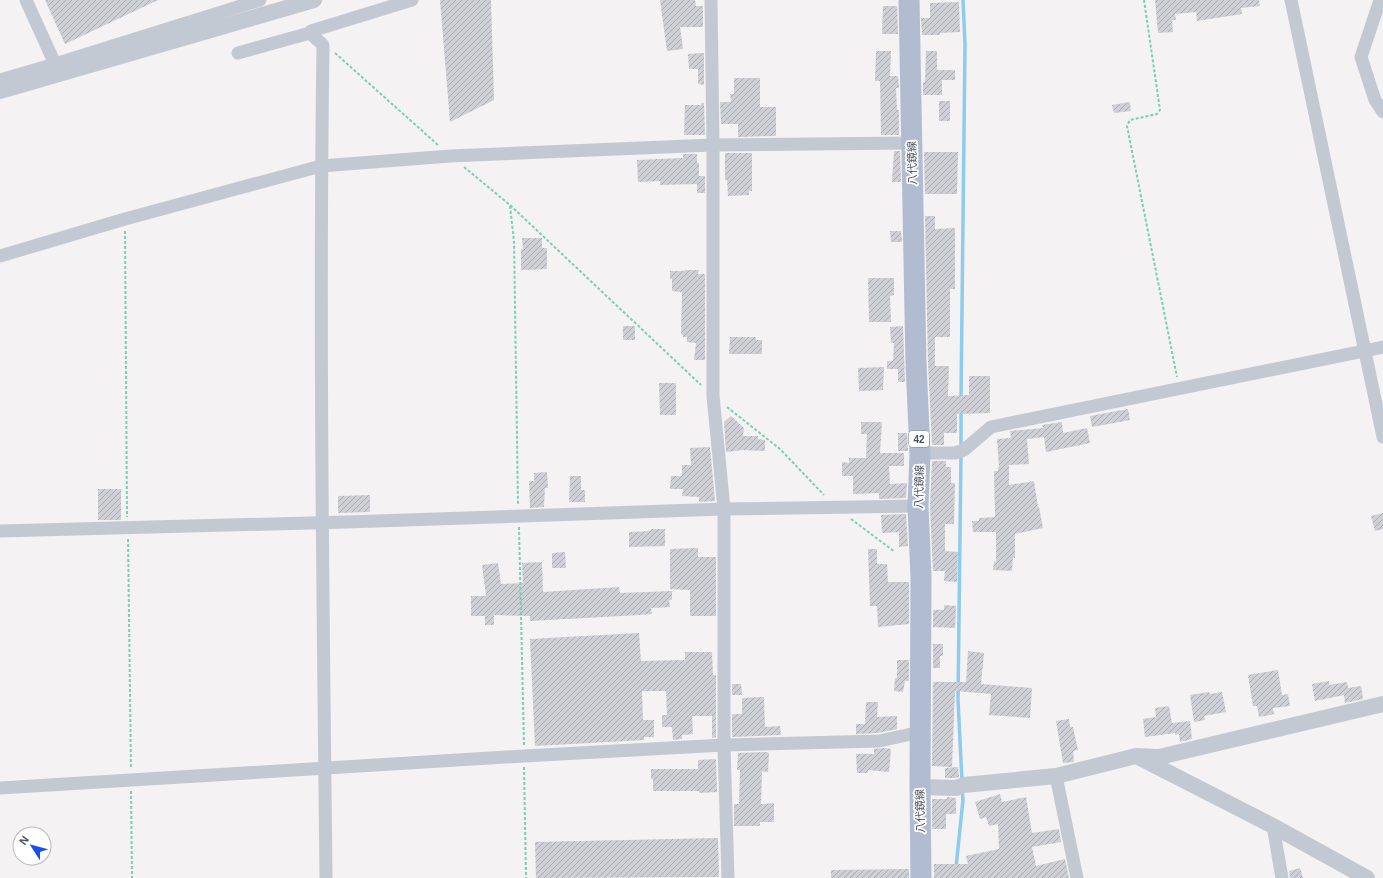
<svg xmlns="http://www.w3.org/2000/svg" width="1383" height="878" font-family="Helvetica,'Noto Sans JP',sans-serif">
<defs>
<pattern id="building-hatch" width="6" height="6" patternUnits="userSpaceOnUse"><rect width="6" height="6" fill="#ced0d6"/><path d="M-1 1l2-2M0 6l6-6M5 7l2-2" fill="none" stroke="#a9abb1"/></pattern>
</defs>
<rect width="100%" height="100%" fill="#f4f2f2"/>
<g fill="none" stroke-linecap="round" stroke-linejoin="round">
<g stroke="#8ecbef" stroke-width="3.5">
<path d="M961,399L965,44L963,0"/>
<path d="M961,447V410"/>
<path d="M961,454L958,700L962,781"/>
<path d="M956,867L963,800L962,789"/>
</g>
</g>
<g fill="url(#building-hatch)">
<path d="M45,0H158L65,44Z"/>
<path d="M440,0H491L494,100L450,122Z"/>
<path d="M660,0H695L696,6H703V27H680L683,49L667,51Z"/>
<path d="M1155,0H1259L1260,6L1241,8L1242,14L1197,21L1196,12L1175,14L1176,20H1172L1173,32L1158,33Z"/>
<path d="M959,2L960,32L940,33V35H922L921,18H930V3Z"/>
<path d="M883,6H897L898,34H882Z"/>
<path d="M876,51H891L890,76H898L899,88H896L897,110H899V135H881L880,81H875Z"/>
<path d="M926,51H937V70H955V80H942V95H923V82H925Z"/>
<path d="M704,53V85L698,84V69H689L688,54Z"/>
<path d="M734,78H760V107H776V136L738,137V124H721L720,102H731L730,94H734Z"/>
<rect x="939" y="101" width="11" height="20"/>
<path d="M1130,102L1131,111L1114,113L1112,105Z"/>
<path d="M701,103H704L705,135H684L685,105H701Z"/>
<path d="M894,151H900L901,182H892Z"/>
<path d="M924,152H958L957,194H925Z"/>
<path d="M725,153H752V191H749V195L728,196L727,180H725Z"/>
<path d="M683,154H697V163H699V176H705V193H697V184L660,185V181L638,182L637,160L683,158Z"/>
<path d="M925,216H935V229L955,228V289H950V337H935V366H949L948,396L969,395V376H990V413L957,414V433H944V445H932L928,363Z"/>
<path d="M890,231H901L902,242H891Z"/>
<path d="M522,238H542V248H547V269L521,270V249H523Z"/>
<path d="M685,270H699L698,274H705V360H694L696,343L687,342V337H683V335L681,334L682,292L672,291V279H670V271H684Z"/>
<path d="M868,278H894V295L890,296L891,322H869Z"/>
<rect x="623" y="326" width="12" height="14"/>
<path d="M903,326L905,382H898V369H887V361H893L894,343H891L890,327Z"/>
<path d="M730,337H756V340H762V354H729Z"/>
<path d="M884,367L883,390L859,391L858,368Z"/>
<path d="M659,383H676V415H660Z"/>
<path d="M1128,409L1130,420L1092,427L1090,416Z"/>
<path d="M731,416L744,428L743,436H758V439L765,440V451L743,450L726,452L724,422Z"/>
<path d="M861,422H882L880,453H904V466H889L890,484L907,483L906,498L879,499V493L853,494V476H842V462L849,463V458H866L867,434H861Z"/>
<path d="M1062,422L1063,433L1087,428L1090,443L1046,452L1044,437L1027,439L1029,464L1009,465V485L1034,481L1038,507H1039L1043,528L1015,534V558H1013L1012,571L993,570L994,561L996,562V532H973L972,521H979V518L995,517L994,471H998V467H999L997,439L1011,438L1010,431L1043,428L1042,425Z"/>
<path d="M898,433H907L908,451H898Z"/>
<path d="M710,447L715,501L699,502V497L682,496L683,489H670L671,476H682V465H691L690,448Z"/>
<path d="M932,461H946V467H951V483H955L954,524H945V551L958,552L957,582L944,581L945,571H933L930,506Z"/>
<path d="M547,472L548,488H545L544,507L530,508L529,481H534V473Z"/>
<path d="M570,476H581V490H585V502H569Z"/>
<rect x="98" y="489" width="23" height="31"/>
<path d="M370,495V512L338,513V496Z"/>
<path d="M1383,513V529L1375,531L1371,516Z"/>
<path d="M906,514L908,546L899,547V532L882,533L881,515Z"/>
<path d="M651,529H665V546L629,547V532L651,531Z"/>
<path d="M698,548V557H716V616H690V590L670,589V549Z"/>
<path d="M868,549H877V564H887L888,582H909V624L878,627L877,606H870Z"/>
<path d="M565,552L566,568H552V553Z"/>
<path d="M542,562L543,592L619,587L620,593L672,591V600H669L670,607L651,608L652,614L639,615L530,621V616L494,615V625H485V616H471V596H486L482,565L498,563L501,584L523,583L522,563Z"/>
<path d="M944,605L956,606L955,628L933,627V610H944Z"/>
<path d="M639,633L641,661L685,660V652H712L713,675H716V737L712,738V716H692L693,734L682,735V739L673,740L672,727H662V715H667L666,691H642L643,720H654V737H644V740L535,746L530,639Z"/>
<path d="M933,644H943V656H940V668H933Z"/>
<path d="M968,651L984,653L981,684L1032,688L1030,718L989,715L991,694L955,691L952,767L932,766L933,682H966Z"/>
<path d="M897,660H909V681H905L903,692L894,691L895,678H897Z"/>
<path d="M1278,670L1282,695L1288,694L1290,706L1273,708L1274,714L1259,717L1257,706H1253L1248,675Z"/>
<path d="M1329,681V685L1347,682L1348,688L1361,686L1363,699L1345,703L1344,695L1315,701L1312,684Z"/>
<path d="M732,684H741L742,695H732Z"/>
<path d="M1209,692L1210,694L1222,692L1226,712L1204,716L1205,720L1194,722L1190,695Z"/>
<path d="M764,697L765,727L780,726L781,735L732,737V714H742V698Z"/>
<path d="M866,702H878L877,717L897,716V729L878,733L856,734V724H865Z"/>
<path d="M1169,706L1172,723L1190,721L1192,739L1180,742L1179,734L1175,735V733L1145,737L1143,719L1156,717L1155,708Z"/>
<path d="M1069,719L1070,727H1073L1078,750L1073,751L1074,762L1063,763L1056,721Z"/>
<path d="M883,748L891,749L889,772L868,770V773H857L856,754H874V749Z"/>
<path d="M766,752L769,753L768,772L762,771L761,804L774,803V822H760V826H734V804H739L740,770H737L738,753Z"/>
<path d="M716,759L717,792L699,793V791H653V779H651V769H698V760Z"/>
<path d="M958,767L959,777L954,778H945V768Z"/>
<path d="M1000,794L1002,802L1026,797L1032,833L1059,829L1061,842L1032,847L1036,866L1065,859L1069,878H934V864H968L966,856L999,849L998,824L989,826L986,817L980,819L975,802Z"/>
<path d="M947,797L956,798V814H946V829H932V799H947Z"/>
<path d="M718,838L719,877L536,878L535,842Z"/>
<path d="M1300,868L1303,878H1290L1289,871Z"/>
<path d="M909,869V878H831V870Z"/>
</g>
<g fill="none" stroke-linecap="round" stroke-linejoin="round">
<g stroke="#78d0b3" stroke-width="2" stroke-dasharray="3 2" stroke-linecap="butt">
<path d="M1144,0L1160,110L1157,114L1130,120L1127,126L1177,377"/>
<path d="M335,53L438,145"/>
<path d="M464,167L510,205L701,385"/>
<path d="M510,206L514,241L518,505"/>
<path d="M125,231L127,517"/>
<path d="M727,407L780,449L824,495"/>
<path d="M851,519L895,552"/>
<path d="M519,527L524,745"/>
<path d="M128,539L131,769"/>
<path d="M524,767L526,878"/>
<path d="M131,791L132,878"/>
</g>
<g stroke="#c3c9d3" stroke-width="13">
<path d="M26,0L55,64L260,0"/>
<path d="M711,0L713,145V396L724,509V745L728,878"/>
<path d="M1291,0L1383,437"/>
<path d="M1380,0L1361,57L1375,100L1383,112"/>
<path d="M311,31L412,0"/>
<path d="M238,53L310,33L323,45C319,323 323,600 326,878"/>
<path d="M0,80L55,64"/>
<path d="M0,256L125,219L321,166L450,156L713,145L911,143"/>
<path d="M920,453H955L964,450L991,427L1383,347"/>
<path d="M0,531L347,522L724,509L918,506"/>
<path d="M1056,776L1077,878"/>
<path d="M0,788L524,756L724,745L879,741L921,732"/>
<path d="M1273,826L1282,878"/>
</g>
<g stroke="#c3c9d3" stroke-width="16">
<path d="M0,91L314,0"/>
<path d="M1140,758L1273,826L1367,878"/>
<path d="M920,787L956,788L964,785L1056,776L1136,756L1159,757L1383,704"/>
</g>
<path stroke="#b2bcd1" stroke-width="21" d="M909,0L916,363L920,453L918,506L921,577L920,787L921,878"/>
</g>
<g text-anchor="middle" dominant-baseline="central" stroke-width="3.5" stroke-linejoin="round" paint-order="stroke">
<rect fill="#fff" stroke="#808590" stroke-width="1" x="909" y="431" width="20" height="16" rx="3"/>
<g font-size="10" font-weight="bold" fill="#495160">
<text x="919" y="439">42</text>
</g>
<g font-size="11" fill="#495160" stroke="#fff">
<text transform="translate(912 163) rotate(-91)">八代鏡線</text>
<text transform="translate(919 487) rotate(-89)">八代鏡線</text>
<text transform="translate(920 811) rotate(-91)">八代鏡線</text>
</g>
</g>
<g transform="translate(32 846) rotate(306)"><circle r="19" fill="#ffffff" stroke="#b6b9bf"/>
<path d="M0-3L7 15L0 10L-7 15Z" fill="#1751ea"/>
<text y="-6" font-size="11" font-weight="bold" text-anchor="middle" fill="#495160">N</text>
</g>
</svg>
